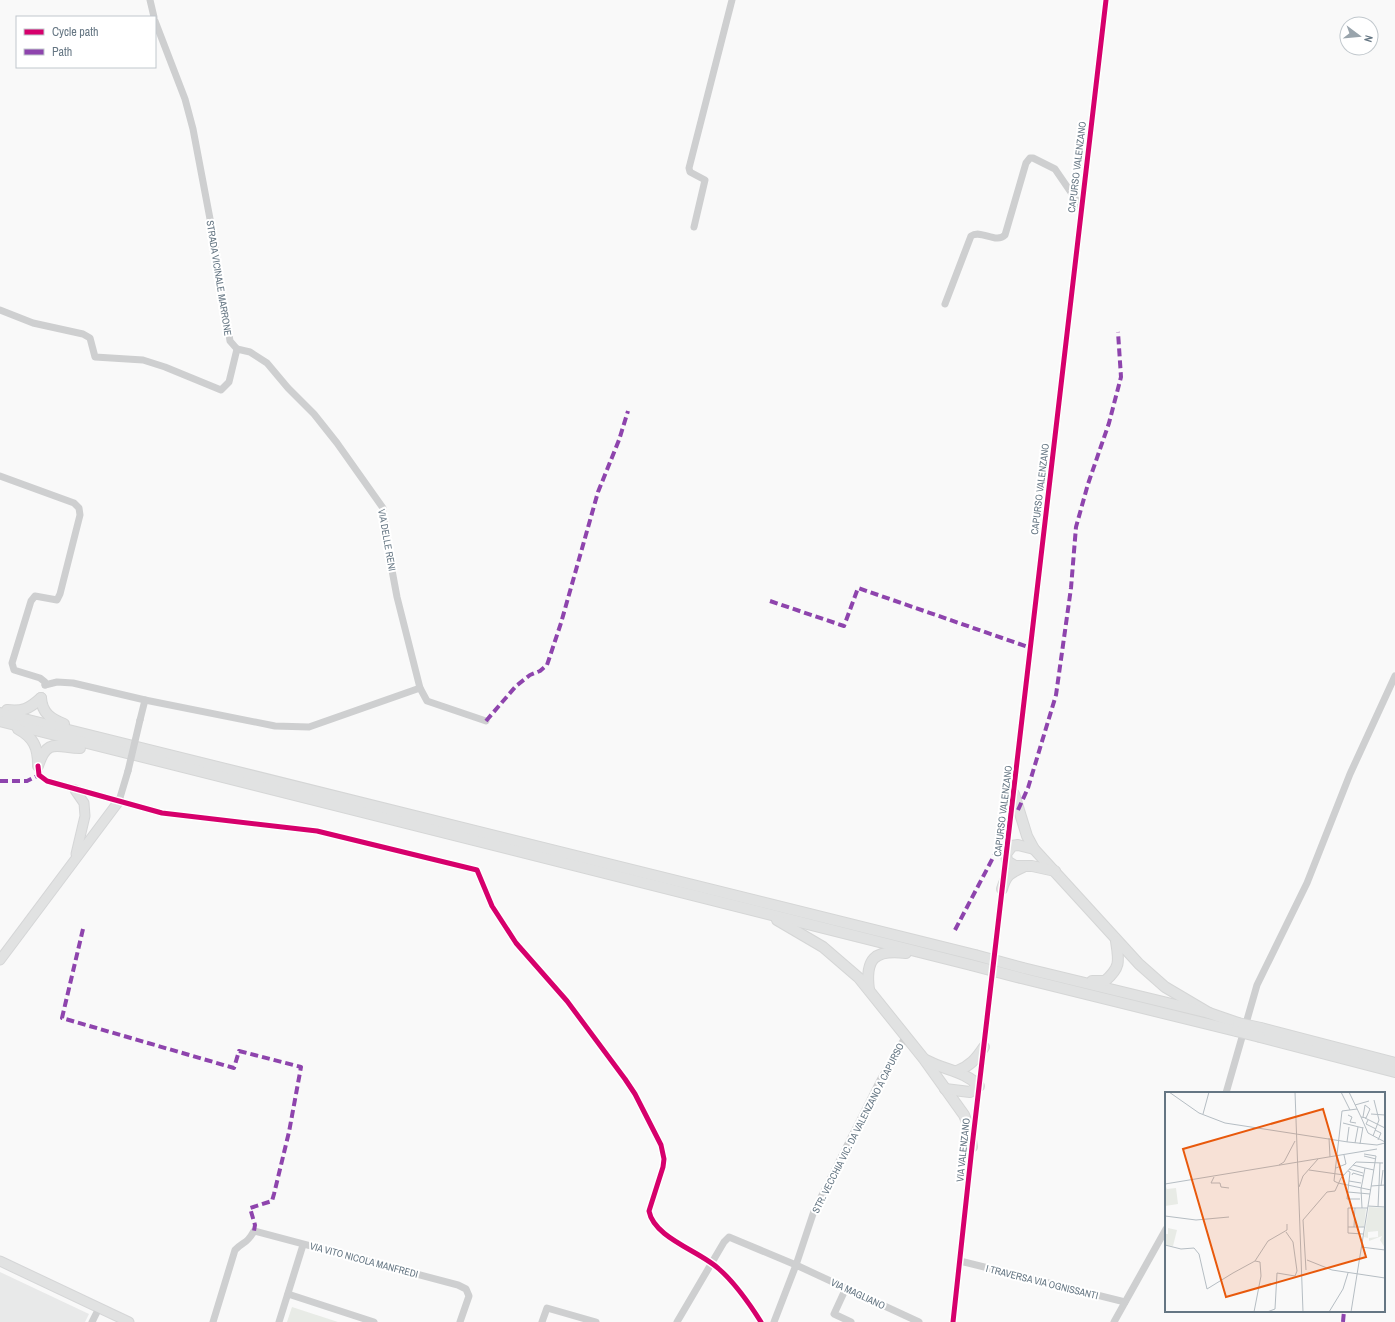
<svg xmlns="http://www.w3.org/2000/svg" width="1395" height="1322" font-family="'Archivo Narrow',sans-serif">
<rect width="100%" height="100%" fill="#f9f9f9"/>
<path fill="#e8e9e9" d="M0,1272L89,1314L85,1322H0Z"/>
<path fill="#e8ebe6" d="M292,1307L338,1322H287Z"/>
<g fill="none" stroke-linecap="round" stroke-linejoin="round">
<g stroke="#d5d6d7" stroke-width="11">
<g id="major">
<path d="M75,790L84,803L85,816L76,854"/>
<path d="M0,960L119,801"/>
<path d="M0,1261L129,1322"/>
</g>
</g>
<g stroke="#d5d6d6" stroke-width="12">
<g id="highway">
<path d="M41,698C42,713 51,719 64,724"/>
<path d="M7,710C22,712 29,709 41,698"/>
<path d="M0,713L975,955"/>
<path d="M0,721L971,965"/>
<path d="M18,729C33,737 38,747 38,764"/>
<path d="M38,766C47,738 56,747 80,748"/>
<path d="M1014,794L1027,836L1034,849L1139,964L1165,987L1209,1013"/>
<path d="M1034,849L1018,845L1012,846L1006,854L1007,861L1015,866H1032L1055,871"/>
<path d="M1002,889C1006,875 1010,873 1023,867"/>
<path d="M777,920L823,947L859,978L924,1059L964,1115L969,1127L972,1147"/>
<path d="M1023,968L1209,1013L1238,1023"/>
<path d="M1021,978L1236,1031"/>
<path d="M1092,981H1105C1121,967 1119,961 1116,941"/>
<path d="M869,990C865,959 874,949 906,953"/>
<path d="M1261,1028L1395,1063"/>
<path d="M1260,1037L1395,1072"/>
<path d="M926,1060C944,1070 965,1071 979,1086L970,1092L945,1089"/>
<path d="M957,1071C970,1066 976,1059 984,1047"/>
</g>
</g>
<g stroke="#cecfd0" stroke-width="7">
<path d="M150,0L154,17"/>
<path d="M694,227L705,180L690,172L689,168L732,0"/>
<path d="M945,304L971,236C981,229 996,244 1005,235L1026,163L1030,158H1033L1055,169L1081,207"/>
<path d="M0,310L33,323L83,334L90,338L95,357L143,360L165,367L221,390L229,382L237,349L230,341L214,240L193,129L185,99L155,21"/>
<path d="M237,349L250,352L267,363L288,388L314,414L337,443L383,508L386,538L397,597L420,688L427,701L486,721"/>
<path d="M0,476L74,503L79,508L80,515L60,594L57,600L35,596L31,601L12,663L14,670L40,678L45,682V685"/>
<path d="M45,685L57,682L73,683L145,700L275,726L309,727L420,688"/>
<path d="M140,720L145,700"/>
<path d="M38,766L39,775L47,781L162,813L317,831L477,870L492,906L516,943L567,1001L625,1079L635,1094L661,1145L664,1159L663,1167L649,1211C654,1238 700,1251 719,1269C736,1284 749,1303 761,1322"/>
<path d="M119,801L128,771"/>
<path d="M1226,1093L1257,985L1307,883L1350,774L1395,676"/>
<path d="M960,1261L1125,1302"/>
<path d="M846,1288L834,1314L851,1322"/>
<path d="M288,1294L374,1322"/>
<path d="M92,1322L99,1308"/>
<path d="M213,1322L235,1250C244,1241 247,1244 254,1231L458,1285L466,1289L469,1296L460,1322"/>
<path d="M279,1322L303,1245"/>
<path d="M542,1322L547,1308L596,1322"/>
<path d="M677,1322L724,1242L729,1237L796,1265L919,1322"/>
<path d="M774,1322L796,1265L814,1211L880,1080L906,1036"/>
<path d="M953,1322L972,1147L1106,0"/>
<path d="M1114,1322L1166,1229"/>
</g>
<use href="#major" stroke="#e1e2e2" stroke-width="9"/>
<use href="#highway" stroke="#e1e2e2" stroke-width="10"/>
<g stroke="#d5d6d6" stroke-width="12" stroke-linecap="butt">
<g id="highway-bridge">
<path d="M975,955L1023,968"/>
<path d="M971,965L1021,978"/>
<path d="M1238,1023L1261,1028"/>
<path d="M1236,1031L1260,1037"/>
</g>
</g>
<path stroke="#cecfd0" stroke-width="7" d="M128,771L140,720"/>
<use href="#highway-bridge" stroke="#e1e2e2" stroke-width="10"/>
<g stroke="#8e44ad" stroke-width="4" stroke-dasharray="8 4" stroke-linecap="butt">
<path d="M770,601L844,626L858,588L1031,648"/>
<path d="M486,721L516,686L530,675L540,671L547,665L561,623L598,492L619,440L628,411"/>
<path d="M0,781H27L39,775"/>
<path d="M1018,810L1028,788L1056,695L1071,588L1076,527L1088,484L1109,423L1121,377L1118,332"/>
<path d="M83,929L62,1018L234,1068L239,1051L301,1067L289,1132L274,1194L272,1201L250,1208L255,1225L254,1231"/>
<path d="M955,930L996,852L1006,854"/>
<path d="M1343,1322L1344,1311"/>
</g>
<g stroke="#fff" stroke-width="8">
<g id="cycleway">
<path d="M38,766L39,775L47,781L162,813L317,831L477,870L492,906L516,943L567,1001L625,1079L635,1094L661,1145L664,1159L663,1167L649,1211C654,1238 700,1251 719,1269C736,1284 749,1303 761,1322"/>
<path d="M953,1322L972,1147L1106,0"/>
</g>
</g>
<use href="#cycleway" stroke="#d6006c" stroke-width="5"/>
</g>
<g text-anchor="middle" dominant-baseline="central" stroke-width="4" stroke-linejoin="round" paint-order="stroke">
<g font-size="10" fill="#657683" stroke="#fff">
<text transform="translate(1077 167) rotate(-83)">CAPURSO VALENZANO</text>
<text transform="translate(219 278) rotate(81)">STRADA VICINALE MARRONE</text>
<text transform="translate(1040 489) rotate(-83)">CAPURSO VALENZANO</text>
<text transform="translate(387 540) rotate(80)">VIA DELLE RENI</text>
<text transform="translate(1003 811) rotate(-83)">CAPURSO VALENZANO</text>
<text transform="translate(858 1128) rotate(-63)">STR. VECCHIA VIC. DA VALENZANO A CAPURSO</text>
<text transform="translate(963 1150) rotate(-84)">VIA VALENZANO</text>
<text transform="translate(364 1260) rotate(15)">VIA VITO NICOLA MANFREDI</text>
<text transform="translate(1042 1282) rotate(14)">I TRAVERSA VIA OGNISSANTI</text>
<text transform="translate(858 1294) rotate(25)">VIA MAGLIANO</text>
</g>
</g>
<g transform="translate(1165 1092)">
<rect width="220" height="220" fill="#f9f9f9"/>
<path d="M0,93L2,97L11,96L13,112L0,114ZM204,115L220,116V156L215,148L217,144L204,149V146L213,145V139L203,140V146L199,145ZM191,117H201L199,135L190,134ZM3,136L12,138L8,154L0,153V142H3Z" fill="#e8ebe6"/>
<path fill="none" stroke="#b5bdc3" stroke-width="1" d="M4,0L34,21L60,31L183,50L212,53L220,51M130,0L138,220M176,0L185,18M184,0L196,25L201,26M190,13L204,9M38,22L44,0M206,22L220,23M183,23L187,25L185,30L191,31M196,25L203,41L220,50M198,25L200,13L205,17L201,26M200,26L220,36M203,28L201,32L211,37M178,31L198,36M210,38L216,41L213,48M208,44L214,28L209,8M164,46L165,65M182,50L184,35M190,51L193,35M195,52L198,35M199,62L211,64M199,64L211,67M114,73L119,70L130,49M188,73L200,76M171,76L181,72L179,63M184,77L198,81M144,78L179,83M183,79L185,80L182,107H195M187,83L188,81L198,84M49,85L46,91H55L56,95L64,96M184,89L196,91M173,91L169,89L177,19L192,17M173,91L206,98M0,92L212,57M206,94L220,93M216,94L218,78M134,95L138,84L153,67M183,100L205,102M203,114L220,115M213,115L215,71M197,116L196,97L200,76L209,78M0,124L31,128L64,125M183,135H199M189,135L190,116M121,140L128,150L132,179M198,142L183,141V116H203M0,153L16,157L29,156L34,162L42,197L68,181L90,169L95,170L96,184L89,220M196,155L220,158M142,168L167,178L220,186M90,169L103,149L122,138V132M141,178L138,128L162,100L170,99L176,86L191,70L218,71M102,220L110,217L112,181L130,184L132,179M164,220L178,197L183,181M186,220L211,64"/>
<path fill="#e8590c" fill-opacity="0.15" stroke="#e8590c" stroke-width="2" d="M158,17L201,165L61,205L18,57Z"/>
<rect width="220" height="220" fill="none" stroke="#657683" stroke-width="2"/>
</g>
<rect x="16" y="16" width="140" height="52" fill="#ffffff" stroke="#c1c8cd"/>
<rect x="24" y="29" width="20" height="6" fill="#d6006c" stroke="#c1c8cd"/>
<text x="52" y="36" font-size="12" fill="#657683">Cycle path</text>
<rect x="24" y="49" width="20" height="6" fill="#8e44ad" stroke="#c1c8cd"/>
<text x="52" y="56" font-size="12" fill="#657683">Path</text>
<g transform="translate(1359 36) rotate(106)"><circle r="19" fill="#ffffff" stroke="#c1c8cd"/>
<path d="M0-3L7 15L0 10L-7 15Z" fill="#99a4ac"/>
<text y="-6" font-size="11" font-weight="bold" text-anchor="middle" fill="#657683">N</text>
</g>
</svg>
